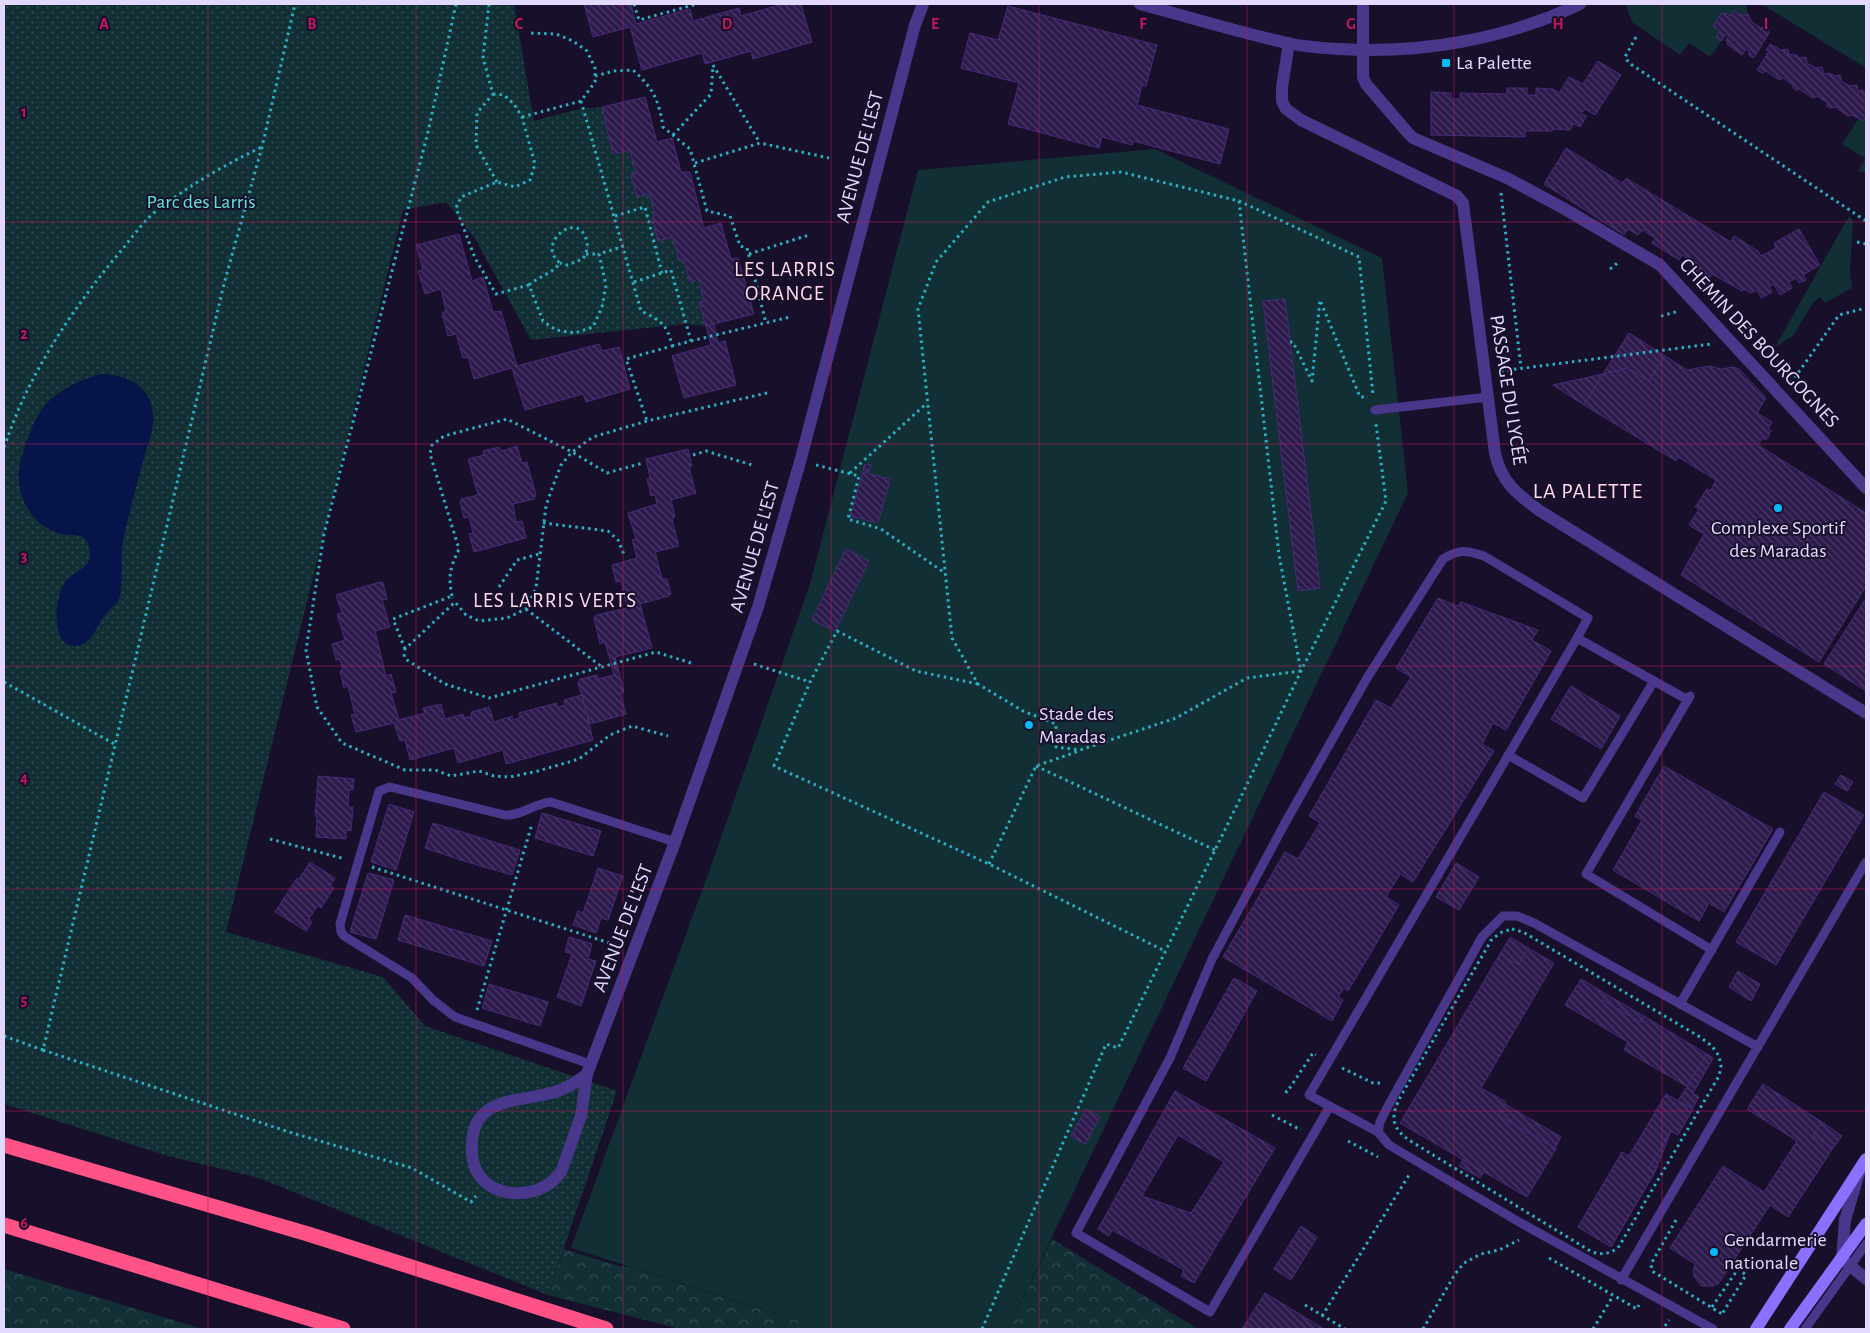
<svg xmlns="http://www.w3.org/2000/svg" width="1870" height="1333" font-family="'Alegreya Sans',sans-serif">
<defs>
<pattern id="forest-crowns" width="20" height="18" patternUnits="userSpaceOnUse" patternTransform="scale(1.25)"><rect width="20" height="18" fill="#112f34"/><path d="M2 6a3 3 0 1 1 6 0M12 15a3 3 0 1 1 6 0" fill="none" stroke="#344c52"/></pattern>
<pattern id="park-dots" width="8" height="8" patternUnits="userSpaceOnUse" patternTransform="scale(1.25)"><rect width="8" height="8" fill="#112f34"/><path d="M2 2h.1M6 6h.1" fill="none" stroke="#344c52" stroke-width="1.8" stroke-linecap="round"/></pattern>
<pattern id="building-back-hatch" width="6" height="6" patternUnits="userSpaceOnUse" patternTransform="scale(1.25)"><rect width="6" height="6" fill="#2d1a4c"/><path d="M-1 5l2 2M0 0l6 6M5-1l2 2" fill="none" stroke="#4b3b67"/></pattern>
</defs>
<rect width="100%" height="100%" fill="#180f2a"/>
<g fill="#112f34">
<path d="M1629,4H1746L1748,14L1743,16L1734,11L1730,16L1727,13L1717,37L1721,41L1710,57L1689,43L1680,55L1632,22L1626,5Z"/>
<path d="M1761,4H1866V68Z"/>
<path d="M1866,115V172L1858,171L1866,159L1842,144L1859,118L1863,120Z"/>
<path d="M1155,149L1382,258L1408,493L1008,1329H824L571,1248L711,866L810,584L918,170Z"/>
<path d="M1849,216L1852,219L1853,223L1850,271L1852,288L1825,303L1820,297L1813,303L1793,336L1775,347Z"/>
</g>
<g fill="url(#forest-crowns)">
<path d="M1052,1239L1198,1329H1008Z"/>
<path d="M564,1249L619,1266L629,1267L824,1329H680L548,1295Z"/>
<path d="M4,1269L203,1329H4Z"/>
</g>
<path fill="url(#park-dots)" d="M4,4H514L534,121L579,109L602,107L613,154L630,150L636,173L631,175L637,197L650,194L655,215L652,217L658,241L673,237L679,261L684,259L691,282L699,279L704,301L700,302L706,326L685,324L531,340L474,237L446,202L403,210L226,932L383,977L425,1026L617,1091L548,1295L259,1178L168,1156L4,1104Z"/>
<path fill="#07144a" d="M101,374C132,375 156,390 153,424C151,438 145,454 141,468C135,492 128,517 123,541C120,557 124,589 118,601C114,607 107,612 103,618C96,628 90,646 75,646C67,646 61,641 59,633C54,619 57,594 65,582C73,571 92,569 90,552C87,530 75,537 62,534C48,531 33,520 27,507C21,497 18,483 19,471C22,450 33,418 48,402C62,388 83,379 101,374Z"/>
<g fill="url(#building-back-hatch)" stroke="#482a79" fill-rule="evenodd">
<path d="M584,4H631L636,24L690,9L693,21L739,8L741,16L783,4H801L812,42L753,59L751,51L705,64L702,53L642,70L630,27L593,37Z"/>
<path d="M1008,6L1157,45L1146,86L1142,85L1137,105L1229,129L1220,164L1133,141L1132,145L1102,137L1099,148L1008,124L1019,83L961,68L970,33L998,40Z"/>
<path d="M1734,11L1743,16L1748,14L1751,21L1761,28L1767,26L1769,33L1754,58L1749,55V51L1746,49L1742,55L1728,45L1726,40L1729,36L1726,34L1721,41L1716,37L1720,31L1713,26L1721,14L1727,13L1730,16Z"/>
<path d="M1770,44L1781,50L1788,49L1789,55L1794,54L1800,58L1806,57L1807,63L1816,68L1822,67L1824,74L1829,73L1835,76L1840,75L1842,82L1850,86L1857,85L1858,91L1862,90L1866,93V115L1863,121L1852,115L1848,116L1835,107L1830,108L1826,106L1828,103L1817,96L1813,98L1799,89L1797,91L1793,88V85L1783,78L1779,80L1766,71L1762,73L1757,70L1769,51L1766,50Z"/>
<path d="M1598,61L1621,75L1595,115L1585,109L1581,114L1587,116L1580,127L1574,124L1570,130L1553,129L1552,131H1525V137L1431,135V92L1451,93V99H1460V93L1507,94V88H1527V95H1536V88L1553,89L1559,93L1569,77L1583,84Z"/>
<path d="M645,97L657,142L672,138L681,172H690L704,228L721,223L731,259L738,258L754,314L706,326L699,302L704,301L699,279L690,282L684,259L679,261L673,237L658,241L652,217L655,215L650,194L637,197L631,175L636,173L630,150L613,154L602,107Z"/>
<path d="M1566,148L1622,183L1626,178L1731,242L1734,236L1758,251L1761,256L1776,248L1774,243L1799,229L1820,265L1803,275L1806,280L1799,283L1796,278L1789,282L1792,288L1780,295L1774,284L1769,287L1772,292L1761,298L1757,290L1751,293L1744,289L1742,291L1712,274L1709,279L1692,268L1695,263L1682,255L1679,260L1652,243L1655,238L1642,230L1638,235L1628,229L1624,235L1544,184Z"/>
<path d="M459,234L472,281L483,277L493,312L501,311L517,366L599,344L602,351L619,347L630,389L586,402L583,394L525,410L512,368L474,379L468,357L463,358L456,334L448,336L442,313L446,311L441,289L425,294L418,271L423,270L416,245Z"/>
<path d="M1285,299L1320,588L1298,591L1263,301Z"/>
<path d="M714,324L718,343L725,341L736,385L684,398L672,356L711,345L706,326Z"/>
<path d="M1629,333L1665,356L1649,381L1627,368L1603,374Z"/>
<path d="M1665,356L1687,370L1709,366L1721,369L1733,367L1739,369L1766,398L1757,413L1772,422L1768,429L1771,431L1766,440L1762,438L1758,445L1866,513V586L1819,662L1681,575L1704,534L1689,525L1699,509L1695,507L1707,489L1710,491L1716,480L1678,457L1676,461L1584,405L1603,374L1627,368L1649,381Z"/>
<path d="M1603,374L1584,405L1553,385Z"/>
<path d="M517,446L522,463L527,462L536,495L534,499L513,504L516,522L522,521L526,538L474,552L469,534L473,533L469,517L464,518L460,502L461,499L478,495L468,459L484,455L483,451L499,447L502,451Z"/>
<path d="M688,449L692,466L689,467L696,493L671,500L675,517L672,519L679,546L655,552L662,579H667L671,594L669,596L640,604L652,648L615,657L624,692L620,693L626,714L590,724L578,683L580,679L597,675L598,679L614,675L605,642L600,644L594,618L596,615L627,608L621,581L616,582L612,565L637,558L632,540L636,539L628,513L657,504L655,495L651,496L647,479L650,478L646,459Z"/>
<path d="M865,464L871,465L869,472L863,470Z"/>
<path d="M863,472L890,479L878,523L850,516Z"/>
<path d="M846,549L869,561L835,631L812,620Z"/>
<path d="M380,582L383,583L387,599L382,600L390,627L375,631L386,676L391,674L396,692L391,693L399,720L425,713L423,708L441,704L445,719L463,714L464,718L472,716L471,712L489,707L494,722L512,716L513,720L520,718L519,713L556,703L557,707L565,705L564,700L582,695L593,740L506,764L503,750L458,763L454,748L410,760L405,740L400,741L394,723L356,732L351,715L355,714L348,686L344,688L340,671L343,670L340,659L336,660L332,644L345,640L337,614L342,613L336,595Z"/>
<path d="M1438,598L1457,606L1461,602L1538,630L1532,640L1551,651L1506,730L1493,723L1482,744L1494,751L1413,882L1400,874L1386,897L1399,905L1348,991L1344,988L1338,997L1343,1000L1332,1021L1223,957L1285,852L1298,859L1320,823L1309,816L1376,700L1391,708L1411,677L1396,668Z"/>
<path d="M1866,598V691L1824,664Z"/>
<path d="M1571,686L1620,716L1601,749L1551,719Z"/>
<path d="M1664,766L1773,829L1724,912L1709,903L1699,921L1613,870L1642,820L1635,816Z"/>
<path d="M1841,775L1853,782L1847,791L1835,784Z"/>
<path d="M318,776L354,779L353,790H349L348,807H353L351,831L346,830V839L316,837L317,816H315Z"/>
<path d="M1824,792L1864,815L1776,965L1736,942Z"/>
<path d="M389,804L414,812L396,870L371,862Z"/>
<path d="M542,813L601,831L593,856L535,838Z"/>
<path d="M433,823L520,850L512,875L467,862L425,848Z"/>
<path d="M310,862L335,878L330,886L334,888L321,908L318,905L309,919L312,922L306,931L275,912L297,878L299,879Z"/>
<path d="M1456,863L1479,877L1459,910L1436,897Z"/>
<path d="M598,868L623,876L608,920L601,918L596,933L573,925L578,911L583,913Z"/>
<path d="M368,873L394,880L376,939L350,932Z"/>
<path d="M405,915L492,941L484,966L398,940Z"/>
<path d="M569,937L592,944L588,959L596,961L581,1006L557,997L572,954L565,952Z"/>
<path d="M1510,937L1528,948L1518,965L1500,954Z"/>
<path d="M1528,948L1554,963L1481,1088L1506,1102L1498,1115L1556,1149L1527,1197L1400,1123L1500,954L1518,965Z"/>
<path d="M1738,971L1760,984L1751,1001L1729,987Z"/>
<path d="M1234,978L1257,991L1206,1081L1183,1068Z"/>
<path d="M1581,979L1606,994L1603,1000L1640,1022L1644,1016L1707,1054L1688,1087L1624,1050L1628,1042L1565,1005Z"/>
<path d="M489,984L548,1002L540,1026L482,1008Z"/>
<path d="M1606,994L1644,1016L1640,1022L1603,1000Z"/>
<path d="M1707,1054L1713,1058L1693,1093L1699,1097L1692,1109L1678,1101Z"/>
<path d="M1763,1084L1822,1122L1813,1136L1833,1148L1788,1217L1770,1205L1719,1283L1713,1286H1701L1694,1276L1693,1271L1695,1264L1670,1248L1723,1166L1764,1192L1797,1141L1747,1109Z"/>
<path d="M1175,1091L1275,1148L1194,1283L1181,1276L1184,1270L1112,1230L1109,1236L1098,1229ZM1178,1135L1224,1162L1191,1213L1142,1196Z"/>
<path d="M1666,1094L1693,1109L1678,1135L1671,1131L1649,1168L1655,1172L1611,1247L1578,1227L1622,1152L1629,1156Z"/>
<path d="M1505,1104L1561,1137L1555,1148L1498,1115Z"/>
<path d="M1086,1109L1100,1117L1085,1144L1071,1136Z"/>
<path d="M1822,1122L1842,1136L1833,1148L1813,1136Z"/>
<path d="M1671,1131L1655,1172L1649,1168Z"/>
<path d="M1463,1160L1484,1172L1480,1178L1459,1166Z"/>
<path d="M1301,1226L1317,1237L1291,1280L1274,1269Z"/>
<path d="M1265,1293L1324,1329H1242Z"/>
</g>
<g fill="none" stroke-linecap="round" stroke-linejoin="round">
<g stroke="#29b0c2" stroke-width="3" stroke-dasharray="2.5 4" stroke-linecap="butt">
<path d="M456,4L428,132L324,534L306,650L317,707L342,743L405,770H435L451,776L479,771L494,776L510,777L538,771L579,759L610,735L632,726L668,736"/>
<path d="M489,4L483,58L493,94L477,113L476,145L497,182"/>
<path d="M634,4L639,20L697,4"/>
<path d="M1636,37L1625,57L1629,63L1866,221"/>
<path d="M713,65L760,143"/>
<path d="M595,76L614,71L633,70C653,88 659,100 663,127L690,149L707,211L730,216L740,246L747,248L766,323"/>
<path d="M493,94L504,95L514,104L522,117L535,164L530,180L515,187L497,182L461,197L456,208L475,258L496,294L529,285L543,321L556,330L575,333L593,327L602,307L606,285L599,254L624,246"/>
<path d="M581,101L641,311C660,320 668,325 672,346L626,359L647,421"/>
<path d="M522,117L581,101L595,82V68L587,51L573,41L556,34L529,33"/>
<path d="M673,135L711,94L713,65"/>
<path d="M695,163L760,143L829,158"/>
<path d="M1501,193L1521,368"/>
<path d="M1239,201L1279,555L1301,671L1247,678L1176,718L1080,750L1056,747V724L1023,711L978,684L952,638L918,309L936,262L988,202L1065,177L1121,172L1239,201L1359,257L1373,395"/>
<path d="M615,216L645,207L662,273"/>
<path d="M1857,242L1866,244"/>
<path d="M586,254H599"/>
<path d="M749,254L809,235"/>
<path d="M1610,269L1620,261"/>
<path d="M634,282L671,270L691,341L672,346"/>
<path d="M529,285C539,276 552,274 560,263C536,245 574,212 585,236C589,244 587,252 583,259L567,265L560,263"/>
<path d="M1661,316L1679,311"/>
<path d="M691,341L790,317"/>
<path d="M1290,342H1293L1312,381L1320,300L1360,397H1368"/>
<path d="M1501,371L1711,344"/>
<path d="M1791,383L1839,315L1866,308"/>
<path d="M4,447C11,428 18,409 27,391C52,340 84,295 120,252C131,239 141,224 155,212C188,186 224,165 262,147"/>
<path d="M693,455L706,451L752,465"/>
<path d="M816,465L859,476L848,519L881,529L945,573"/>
<path d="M850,473L927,403"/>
<path d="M543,523L608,531L618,540L625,557"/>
<path d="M499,587L517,560L539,554"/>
<path d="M452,596C448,575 450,568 459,549L430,454L432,445L444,436L507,419L572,452L607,473L643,463"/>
<path d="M526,609L602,667"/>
<path d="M405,649L393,619L452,596L453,598"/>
<path d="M691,663L656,652L489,698L445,684L407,660L404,657L405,649L455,602L466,615L479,621L507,618L526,609L536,588L546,506L551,491L561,465L572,452L593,437L647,421L771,392"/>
<path d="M754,664L810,682"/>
<path d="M4,682L116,745"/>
<path d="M978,684L916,671L837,631L810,682L774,766L989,864L1165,951"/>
<path d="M1036,766L1215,850"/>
<path d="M270,839L345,859"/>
<path d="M989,864L1036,766L1079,751"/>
<path d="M372,867L619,946"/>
<path d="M1512,929L1523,932L1700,1037L1712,1046L1719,1056L1721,1066L1719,1076L1618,1248C1609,1254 1603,1255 1592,1252L1412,1142C1390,1128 1390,1116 1402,1094L1492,939L1502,932Z"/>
<path d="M477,1010L532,824"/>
<path d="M4,1036L43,1050L224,284L262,147L295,4"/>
<path d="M43,1050L289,1132L412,1168L471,1202L476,1196"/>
<path d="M1342,1068L1373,1083H1384"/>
<path d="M1285,1091L1287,1092L1313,1053L1316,1055"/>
<path d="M1272,1115L1301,1130"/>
<path d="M1348,1141L1378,1157"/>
<path d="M1676,1220L1651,1264L1652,1271L1722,1314"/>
<path d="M1549,1258L1637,1309L1639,1305"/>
<path d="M1305,1305L1345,1329"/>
<path d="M1712,1307L1738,1269L1746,1275L1722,1314"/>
<path d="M1322,1316L1409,1175"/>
<path d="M1665,1326L1669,1320"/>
<path d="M982,1329L1106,1044L1118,1048L1239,801L1301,671L1386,501L1376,424"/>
<path d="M1423,1329L1455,1274L1464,1263L1481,1254L1499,1250L1519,1240"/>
<path d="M1593,1329L1613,1296"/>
</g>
<g stroke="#49378b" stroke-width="9">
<path d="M1375,410L1488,397"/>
<path d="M1690,696L1586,874L1712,950"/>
<path d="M1508,755L1583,798L1654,681"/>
<path d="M1680,1004L1780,832"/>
<path d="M590,1064L455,1017L433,1000L412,978L344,936L341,932L340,924L379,791L390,787L505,815C522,816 535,803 551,802L675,842"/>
<path d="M1330,1106L1210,1312L1076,1233L1170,1058L1212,959L1285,823L1367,678L1443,559C1459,549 1466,550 1484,556L1588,618L1577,638"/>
<path d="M1378,1132L1309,1095L1577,638L1688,700"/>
<path d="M1621,1280L1866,862"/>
<path d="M1713,1329L1519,1222L1389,1145L1378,1132L1380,1122L1387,1108L1482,937L1503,916H1517L1534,923L1758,1047"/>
<path d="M1805,1329L1866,1244"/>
</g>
<g stroke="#49378b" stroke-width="12">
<path d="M1140,4C1189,17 1238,32 1287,43C1304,47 1323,48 1340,49C1422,54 1506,39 1580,4"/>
<path d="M1363,4V77L1366,84L1408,133L1413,138L1507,178L1563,208L1660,265L1866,488"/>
<path d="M1289,43L1282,87V101L1286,109L1301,120L1457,196L1463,203L1495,453C1501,482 1517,494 1540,511L1866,713"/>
<path d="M587,1074L675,842L758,607L800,462L915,25L923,4"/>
<path d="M587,1074L581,1116L561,1172C538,1205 475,1200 472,1154C468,1093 519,1104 558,1091C569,1087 578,1081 587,1074Z"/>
<path d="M1859,1173L1845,1220L1842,1259L1866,1279"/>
</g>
<g stroke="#8c6fff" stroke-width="12">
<path d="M1756,1329L1866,1159"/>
<path d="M1790,1329L1866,1224"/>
</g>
<g stroke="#ff5387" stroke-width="15">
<path d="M4,1145L308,1234L606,1329"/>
<path d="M4,1225L343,1329"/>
</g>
</g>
<path fill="none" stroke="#c2185b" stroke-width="1" stroke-opacity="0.55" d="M208,4V1329M416,4V1329M623,4V1329M831,4V1329M1039,4V1329M1247,4V1329M1454,4V1329M1662,4V1329M4,222H1866M4,444H1866M4,666H1866M4,889H1866M4,1111H1866"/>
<g fill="#04baff" stroke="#180f2a" stroke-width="2">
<rect x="1441" y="58" width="10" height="10" rx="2.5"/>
<circle cx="1778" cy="508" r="5"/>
<circle cx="1029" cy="725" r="5"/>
<circle cx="1714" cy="1252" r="5"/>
</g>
<g text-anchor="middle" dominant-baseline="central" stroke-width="4" stroke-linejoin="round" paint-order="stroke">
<g font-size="20" fill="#e3d8ff" stroke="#180f2a" text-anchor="start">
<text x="1456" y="63">La Palette</text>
<text x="1778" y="528" text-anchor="middle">Complexe Sportif<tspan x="1778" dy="23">des Maradas</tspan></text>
<text x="1039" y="714">Stade des<tspan x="1039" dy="23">Maradas</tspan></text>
<text x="1724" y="1240">Gendarmerie<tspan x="1724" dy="23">nationale</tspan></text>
</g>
<g font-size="20" fill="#e3d8ff" stroke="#180f2a">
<text transform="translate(860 157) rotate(-75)">AVENUE DE L'EST</text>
<text transform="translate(1759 343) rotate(47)">CHEMIN DES BOURGOGNES</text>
<text transform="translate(1508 390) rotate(81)">PASSAGE DU LYCÉE</text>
<text transform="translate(755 547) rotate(-74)">AVENUE DE L'EST</text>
<text transform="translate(623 928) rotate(-69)">AVENUE DE L'EST</text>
</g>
<g font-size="20" fill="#5ce7dd" stroke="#180f2a">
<text x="201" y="202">Parc des Larris</text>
</g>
<g font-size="21" letter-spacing="1" fill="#ffdaeb" stroke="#180f2a">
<text x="785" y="269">LES LARRIS<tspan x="785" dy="24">ORANGE</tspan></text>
<text x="555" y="600">LES LARRIS VERTS</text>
</g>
<g font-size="22" letter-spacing="1" fill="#ffdaeb" stroke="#180f2a">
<text x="1588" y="491">LA PALETTE</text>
</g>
</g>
<g font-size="16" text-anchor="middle" font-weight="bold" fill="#c2185b" stroke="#180f2a" stroke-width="4" stroke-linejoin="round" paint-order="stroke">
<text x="104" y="29">A</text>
<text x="312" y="29">B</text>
<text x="519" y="29">C</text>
<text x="727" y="29">D</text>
<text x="935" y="29">E</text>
<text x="1143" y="29">F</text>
<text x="1351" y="29">G</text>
<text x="1558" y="29">H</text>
<text x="1766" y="29">I</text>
<text x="24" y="117">1</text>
<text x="24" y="339">2</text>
<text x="24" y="561">3</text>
<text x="24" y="783">4</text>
<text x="24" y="1005">5</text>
<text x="24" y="1228">6</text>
</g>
<rect width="1870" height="1333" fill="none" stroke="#e3d8ff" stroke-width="10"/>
</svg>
